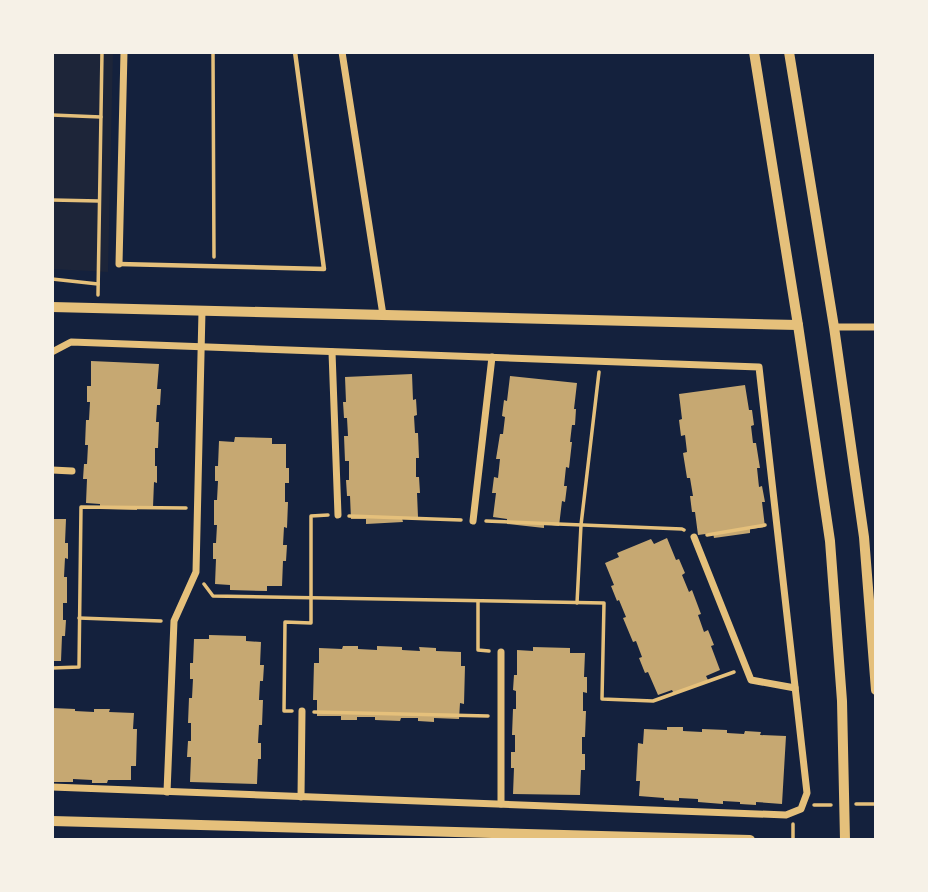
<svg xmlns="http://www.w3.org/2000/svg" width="928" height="892" font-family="'Times New Roman',serif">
<rect width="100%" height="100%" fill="#14213d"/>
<path fill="#1d2539" d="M52,53H113L108,272L53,269Z"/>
<g fill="#c6a872">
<path d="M91,361L159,364L157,389H161L160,405H157L156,422H159L158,448H155V466H157V483L154,482L153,507L137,506V510L100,509V504L86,503L87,479H83L84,464H87L88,445H85L86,420H89L90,402H87V386H91Z"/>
<path d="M412,374L413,400L416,399L417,415L414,416L415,433H418L419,458H416V477H419L420,493H417L418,517L402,518L403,522L366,524V519H351L350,496H347L346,480H349V461H345L344,436H348L347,418H344L343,402H346L345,377Z"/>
<path d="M510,376L577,383L574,409H576L575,425H572L570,442H572L569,468L566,467L564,486H567L565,502L562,501L559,526L544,524V528L507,524V519L493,517L496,493H492L494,477L498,478L500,459H496L500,434H503L505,417L502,416L504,400L507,401Z"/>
<path d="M745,385L749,410H752L754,425L751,426L753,443H756L760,468H757L759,487L762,486L765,502H762L765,527L750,529V533L714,538L713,533L698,535L695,512H692L690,496H693L690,478H687L683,453L687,452L685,435L681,436L679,420L682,419L679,394Z"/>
<path d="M235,437L272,438V444H286V468H289V483H285V502H288L287,528L284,527L283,545H287L286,561H283L282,586H267V591L230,590V585L215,584L216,559H213V543H216L217,525H214V500H217L218,481H215V466H218L219,441L234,442Z"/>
<path d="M52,519H66L65,543H68V559L65,558L64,577H67V603H63V620H66L65,636H62L61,661H52Z"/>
<path d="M667,538L676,560L679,559L685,573L682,575L689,592L692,590L701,614L698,615L704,632L708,630L714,645L711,646L720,670L706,676L708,680L674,694L672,690L658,695L648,672L645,673L639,658L642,657L636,641L633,642L623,618L626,617L619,600L617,601L611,586L614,585L605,563L619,557L617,553L651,539L654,544Z"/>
<path d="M209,635L246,636V641L261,642L260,665H264L263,681H260L259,700H263L262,725H259L258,743H261V759H258L257,784L190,782L191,757H187L188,741H191V723H188L189,698H192L193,679H190V663H193L194,639H209Z"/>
<path d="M343,646H358V649L377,650V646L402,647V650L420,651L419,647L436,648V651L461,652V666H465L464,704L460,703L459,719L434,718V722L418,721V718H401L400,721L375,720V717H357V720H341V716H317V700H313L314,663H319V648L342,649Z"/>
<path d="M533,647L570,648V653H585L584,677H587V693L583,692V711H586L585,737H582V754H585V770H581L580,795L513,794L514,768H511V752H515V735H512L513,709H516V691L513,690L514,675H517V650L533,651Z"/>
<path d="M52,708L75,709V711L94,712V709H110L109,712L134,713L133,729H137L136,766H131V780H108L107,783H92V780L73,779V782H52Z"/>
<path d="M667,727H683V731L702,732V729L727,730V733L744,734L745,731L761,732L760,735L786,736L782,804L756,802V805L740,804V802L723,801V804L698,802V799L679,798V801L664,800V798L639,796L640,781H636L638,743L643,744L644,729L667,730Z"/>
</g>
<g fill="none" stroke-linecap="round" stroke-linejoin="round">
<g stroke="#e5c07b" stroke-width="3.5">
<path d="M213,52L214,257"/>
<path d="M52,115L101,117"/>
<path d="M52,200L99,201"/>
<path d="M52,279L98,284"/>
<path d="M98,295L102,52"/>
<path d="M349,516L461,520"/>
<path d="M486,521L682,529L684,530"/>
<path d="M707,535L765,525"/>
<path d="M204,584L213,596L604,603L602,699L653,701L734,672"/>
<path d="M478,601V650L489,651"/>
<path d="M577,603L581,525L599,372"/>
<path d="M79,618L161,621"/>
<path d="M52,668L79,667L81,507L186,508"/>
<path d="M292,711H284L285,622L311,623V516L328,515"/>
<path d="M314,712L488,716"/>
<path d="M856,804H876"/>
<path d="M814,805H831"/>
<path d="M793,840V824"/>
</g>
<path stroke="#e5c07b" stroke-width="4.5" d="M119,264L324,269L295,52"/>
<g stroke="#e5c07b" stroke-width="7">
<path d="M342,52L383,315"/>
<path d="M119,264L124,52"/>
<path d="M834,327H876"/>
<path d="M52,352L71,342L759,367L807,793L801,809L786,815L52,787"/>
<path d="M332,352L338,515"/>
<path d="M52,470L72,471"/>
<path d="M473,521L492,357"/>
<path d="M694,537L751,680L795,688"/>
<path d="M501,652V804"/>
<path d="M167,792L174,621L196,572L202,311"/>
<path d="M301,797L302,711"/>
</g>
<g stroke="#e5c07b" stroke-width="10">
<path d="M754,52L798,325L830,541L842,701L845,840"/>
<path d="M789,52L834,327L864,537L876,690"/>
<path d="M52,307L798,325"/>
<path d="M52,821L750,840"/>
</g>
</g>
<rect width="928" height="892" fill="none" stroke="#f6f1e7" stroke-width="108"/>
</svg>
